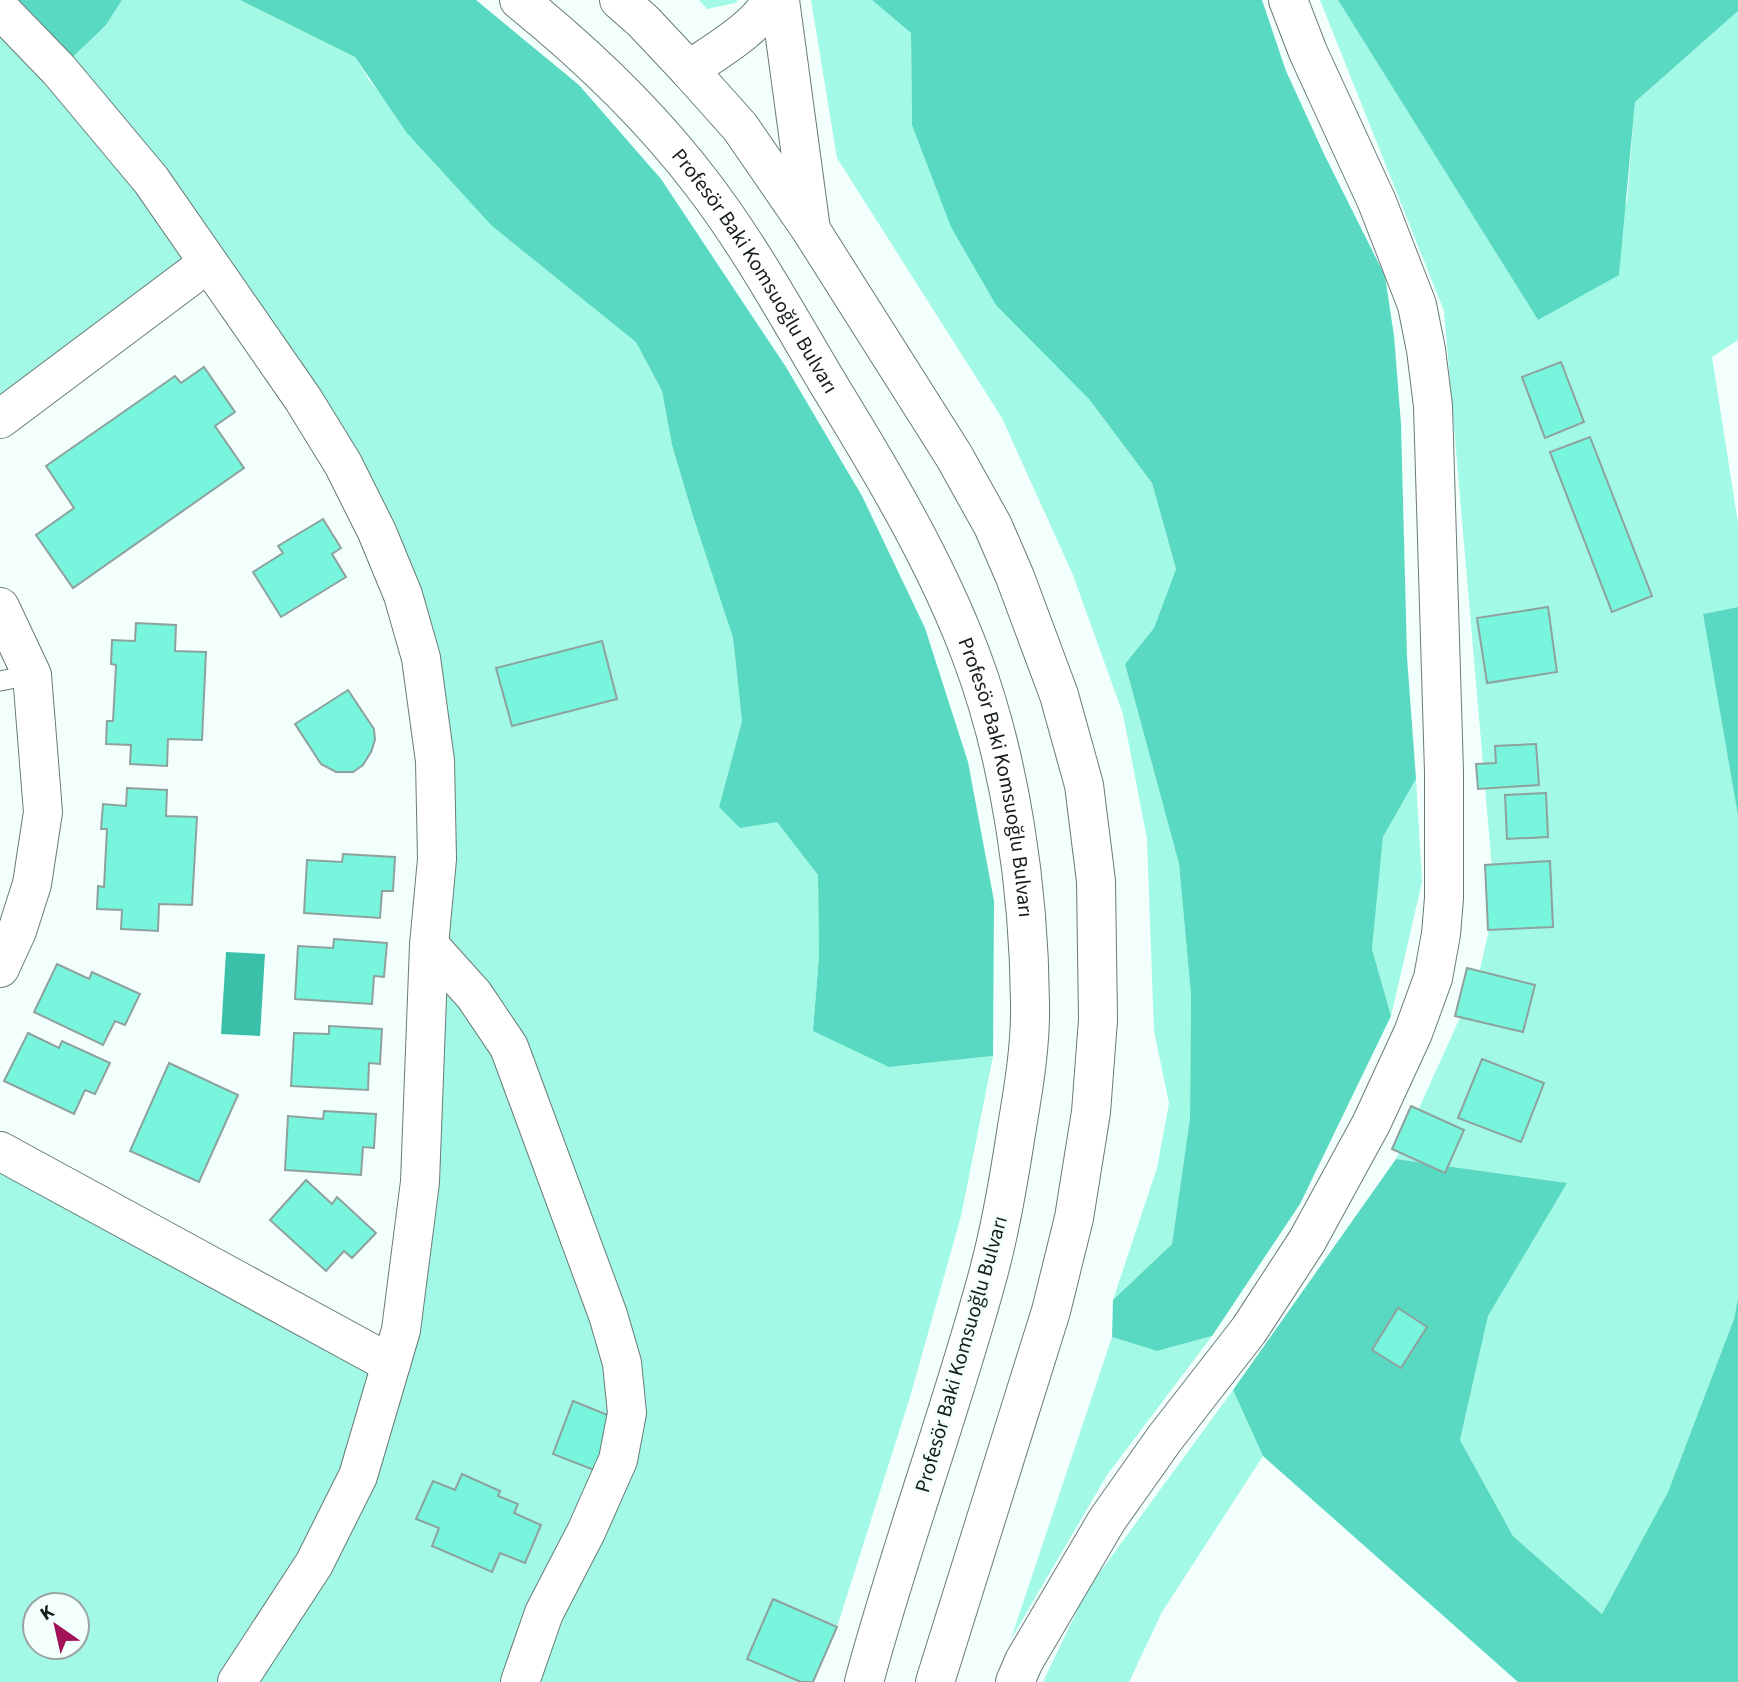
<svg xmlns="http://www.w3.org/2000/svg" width="1738" height="1682" font-family="'Source Sans 3',sans-serif">
<rect width="100%" height="100%" fill="#f2fffc"/>
<g fill="#a2f9e6" fill-rule="evenodd">
<path d="M122,0H240L355,57L369,80L492,226L636,341L662,391L672,445L693,516L733,638L742,721L719,807L777,821L818,875L819,956L813,1031L900,1066L993,1056L961,1216L910,1397L837,1627L813,1682H0V1151L391,1364L437,859L403,595L208,263L0,419V9L85,43L106,25ZM35,1605H77V1647H35Z"/>
<path d="M699,0H738L735,3L707,9Z"/>
<path d="M811,0H872L911,33L912,125L1089,399L1152,483L1176,569L1154,628L1125,664L1179,864L1191,995L1190,1118L1172,1244L1113,1300L1157,1168L1169,1103L1154,1031L1147,839L1123,714L1073,575L1002,418L837,158Z"/>
<path d="M1320,0H1338L1538,320L1627,202L1635,102L1738,11V340L1712,357L1738,523V607L1703,614L1738,816V1298L1734,1319L1668,1492L1602,1614L1513,1536L1460,1440L1488,1316L1566,1183L1396,1159L1478,978L1495,903L1444,311Z"/>
<path d="M1416,779L1422,882L1391,1016L1372,949L1383,837Z"/>
<path d="M1212,1336L1107,1475L1011,1639L1112,1337L1157,1351Z"/>
<path d="M1233,1390L1263,1456L1162,1612L1129,1682H1043L1087,1590Z"/>
</g>
<g fill="#5ad9c2">
<path d="M0,0H122L106,25L59,70Z"/>
<path d="M240,0H476L579,85L661,179L786,367L862,496L925,628L968,762L994,901L993,1056L889,1067L813,1031L819,956L818,875L777,822L740,828L719,807L742,721L733,638L693,516L672,445L662,391L636,342L492,226L407,133L355,57Z"/>
<path d="M872,0H1262L1286,71L1324,154L1385,276L1394,336L1401,424L1407,657L1416,779L1383,837L1372,949L1391,1016L1300,1204L1212,1336L1157,1351L1112,1337L1113,1300L1172,1244L1190,1118L1191,995L1179,864L1125,664L1154,628L1176,569L1152,483L1089,399L996,305L951,227L912,125L911,33Z"/>
<path d="M1338,0H1738V11L1635,102L1619,275L1538,320Z"/>
<path d="M1738,607V816L1703,614Z"/>
<path d="M1396,1159L1567,1183L1488,1316L1460,1440L1513,1536L1602,1614L1668,1492L1734,1319L1738,1298V1682H1518L1263,1456L1233,1390Z"/>
</g>
<path fill="#3abfa9" d="M226,952L265,954L260,1036L221,1034Z"/>
<g fill="#78f5dd" stroke="#8ea29d" stroke-width="2">
<path d="M1561,362L1584,422L1545,438L1522,377Z"/>
<path d="M204,367L235,412L215,426L244,468L73,588L36,535L74,508L46,466L175,376L181,383Z"/>
<path d="M1590,437L1652,596L1612,612L1550,452Z"/>
<path d="M323,519L341,548L332,554L346,577L281,617L253,572L283,553L278,546Z"/>
<path d="M1548,607L1557,672L1487,683L1477,618Z"/>
<path d="M136,623L176,625L175,651L206,652L202,740L168,739L167,766L130,764L131,745L106,744L107,721H113L116,665L111,664L112,640L135,641Z"/>
<path d="M602,641L617,699L512,726L496,668Z"/>
<path d="M348,690L374,729L375,740L371,752L363,765L353,772H336L321,764L295,724Z"/>
<path d="M1536,744L1539,785L1478,789L1476,764L1496,763L1495,746Z"/>
<path d="M127,788L167,790L166,816L197,817L192,905L159,904L158,931L121,929L122,910L97,909L98,886L104,887L107,829H101L103,804L126,806Z"/>
<path d="M1546,793L1548,837L1507,839L1505,795Z"/>
<path d="M343,854L395,857L393,891H382L380,918L304,913L307,860L342,862Z"/>
<path d="M1550,861L1553,927L1488,930L1485,865Z"/>
<path d="M334,939L387,943L384,977L374,976L372,1004L295,999L298,946L333,948Z"/>
<path d="M57,964L89,979L92,972L140,994L125,1025L115,1021L103,1045L34,1012Z"/>
<path d="M1467,968L1535,985L1523,1032L1455,1016Z"/>
<path d="M329,1026L382,1029L380,1064L369,1063L368,1090L291,1086L294,1033L329,1034Z"/>
<path d="M28,1033L59,1048L62,1041L110,1063L95,1094L85,1090L74,1114L4,1081Z"/>
<path d="M1482,1059L1544,1083L1521,1142L1458,1118Z"/>
<path d="M169,1063L238,1095L199,1182L130,1151Z"/>
<path d="M1411,1106L1464,1130L1445,1173L1392,1149Z"/>
<path d="M324,1111L376,1114L374,1148L363,1147L361,1175L285,1170L288,1116L323,1119Z"/>
<path d="M306,1180L332,1204L337,1197L376,1233L352,1258L344,1251L326,1271L270,1220Z"/>
<path d="M1398,1308L1427,1327L1401,1368L1372,1350Z"/>
<path d="M573,1401L615,1418L594,1470L553,1454Z"/>
<path d="M462,1474L500,1491L498,1496L518,1504L514,1513L541,1525L525,1563L500,1553L492,1572L432,1546L439,1528L416,1519L433,1481L455,1490Z"/>
<path d="M773,1599L837,1627L813,1682H801L747,1659Z"/>
</g>
<g fill="none" stroke-linecap="round" stroke-linejoin="round">
<g stroke="#697b77" stroke-width="21">
<path id="service" d="M0,681L32,675"/>
</g>
<g stroke="#697b77" stroke-width="40">
<g id="minor">
<path d="M780,0L811,230"/>
<path d="M0,9L59,70L151,180L303,399L343,464L377,532L403,595L421,658L435,761L437,859L429,945L420,1182L401,1330L358,1476L314,1564L237,1682"/>
<path d="M689,70C713,53 759,27 771,0"/>
<path d="M0,419L208,263"/>
<path d="M0,607L32,675L43,812L32,884L17,931L0,968"/>
<path d="M429,945L474,995L509,1047L608,1315L622,1363L627,1413L618,1460L586,1532L544,1613L520,1682"/>
<path d="M0,1151L391,1364"/>
<path d="M1015,1682L1024,1661L1107,1520L1165,1438L1249,1330L1307,1241L1371,1124L1413,1033L1433,978L1441,934L1444,898V772L1433,406L1426,350L1417,305L1377,202L1308,52L1288,0"/>
</g>
</g>
<g stroke="#697b77" stroke-width="40">
<g id="primary">
<path id="s1" d="M519,0C587,55 650,115 703,185C752,249 791,322 832,390C884,475 936,562 971,655C1011,761 1029,890 1030,1003C1031,1046 1023,1091 1016,1133C1009,1179 1001,1226 989,1271C952,1409 901,1544 864,1682"/>
<path d="M619,0L643,21L689,70L740,127L811,230L954,456L993,526L1015,577L1059,695L1084,785L1096,881L1098,1020L1091,1112L1074,1218L1051,1311L935,1682"/>
</g>
</g>
<use href="#service" stroke="#fff" stroke-width="19"/>
<use href="#minor" stroke="#fff" stroke-width="38"/>
<use href="#primary" stroke="#fff" stroke-width="38"/>
</g>
<g text-anchor="middle" dominant-baseline="central" stroke-width="5" stroke-linejoin="round" paint-order="stroke">
<g font-size="21" fill="#151c1b" stroke="#f2fffc">
<text stroke="none"><textPath href="#s1" startOffset="362">Profesör Baki Komsuoğlu Bulvarı</textPath></text>
<text stroke="none"><textPath href="#s1" startOffset="929">Profesör Baki Komsuoğlu Bulvarı</textPath></text>
<text transform="translate(961 1354) rotate(-74)">Profesör Baki Komsuoğlu Bulvarı</text>
</g>
</g>
<g transform="translate(56 1626) rotate(326)"><circle r="33" fill="#f2fffc" stroke="#9aa4a2" stroke-width="2"/>
<path d="M0-5L12 26L0 18L-12 26Z" fill="#a21359"/>
<text y="-10" font-size="19" font-weight="bold" text-anchor="middle" fill="#151c1b">K</text>
</g>
</svg>
